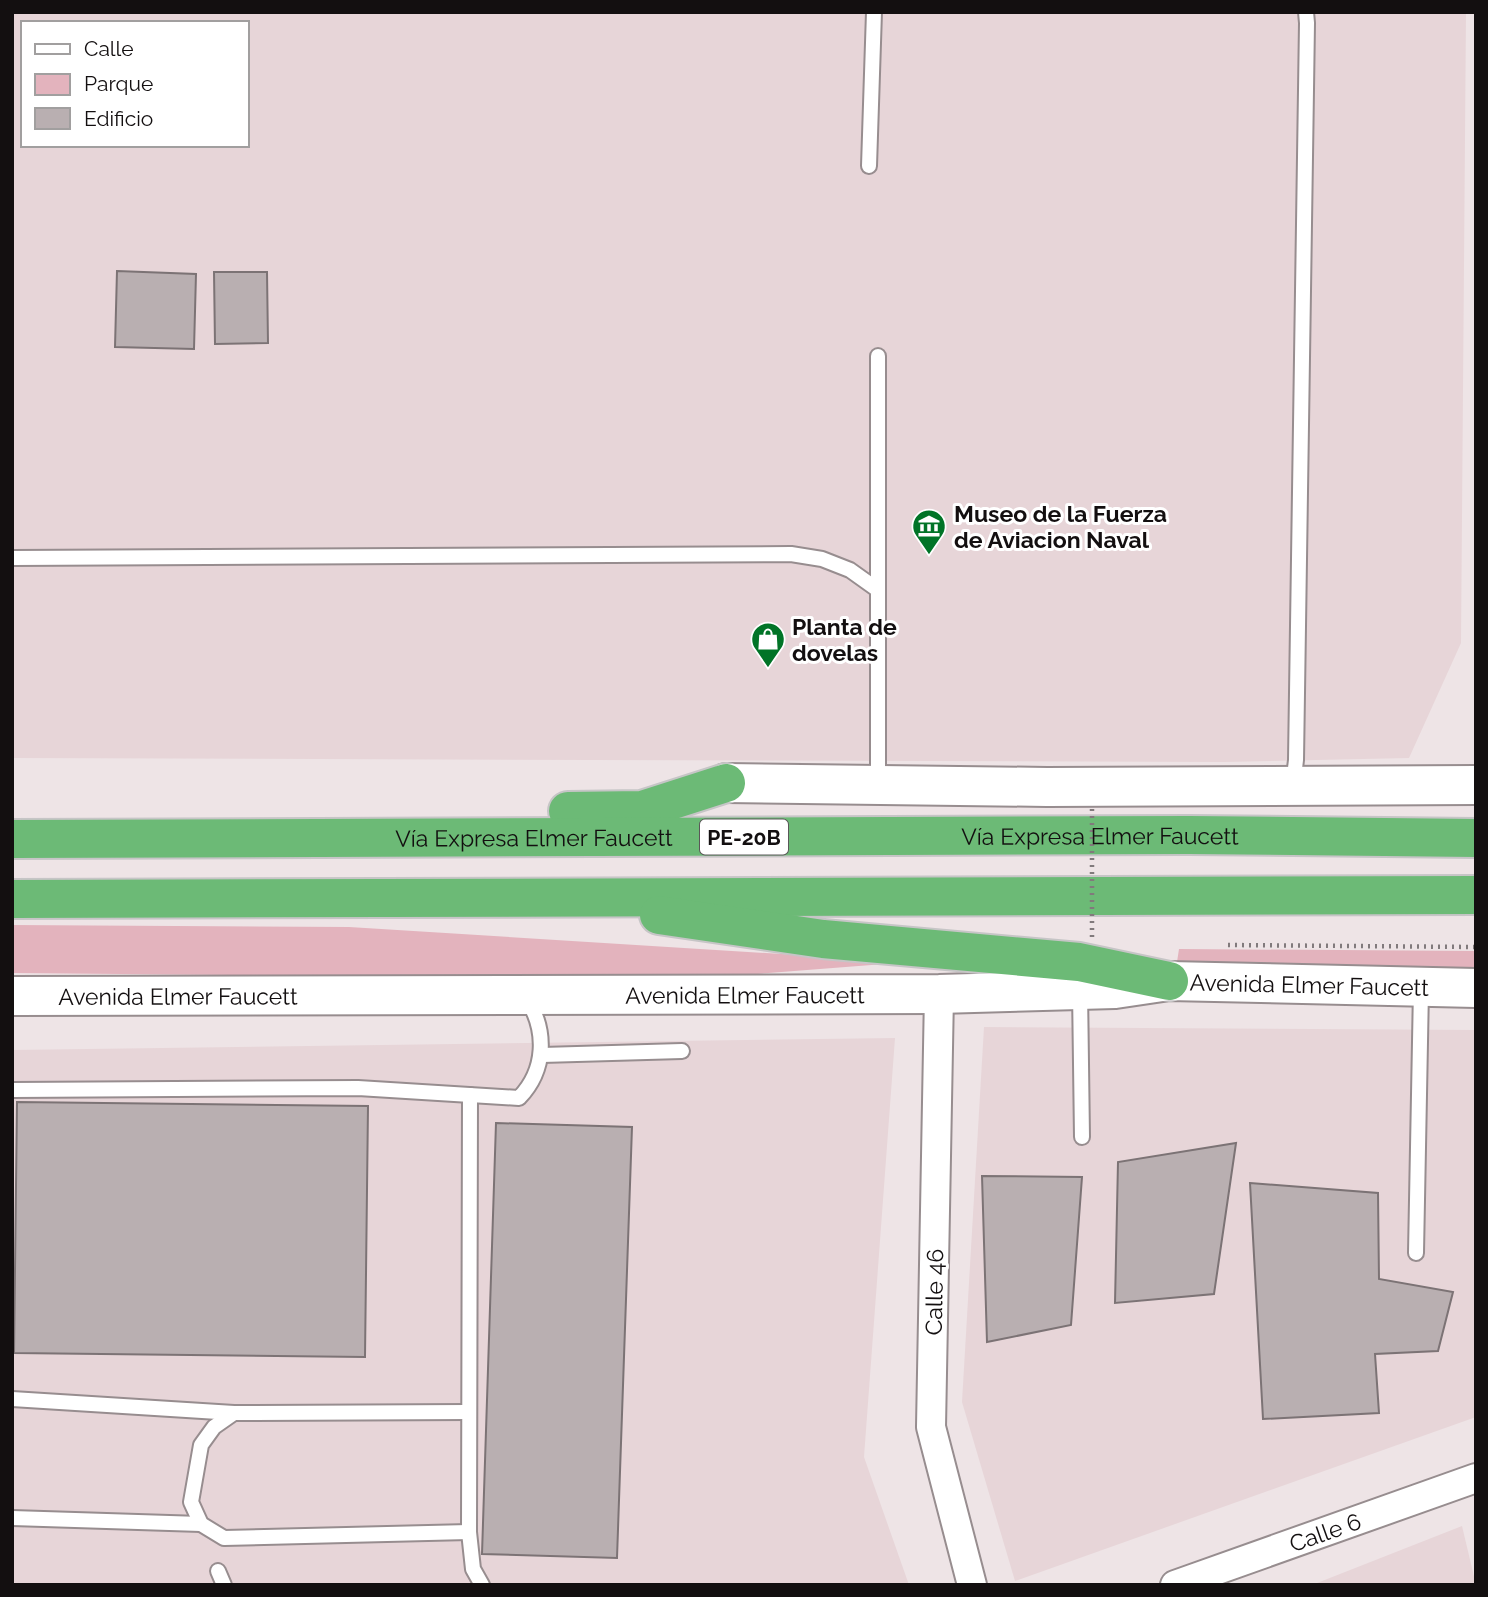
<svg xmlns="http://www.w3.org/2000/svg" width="1488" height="1597" font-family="Raleway,sans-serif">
<rect width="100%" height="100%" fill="#eee4e6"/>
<g fill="#e7d5d8" fill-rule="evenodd">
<path d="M12,12H1466L1461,643L1409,758L1224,762L12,758ZM23,23H247V145H23Z"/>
<path d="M984,1027L1476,1030V1417L1015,1581L962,1402Z"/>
<path d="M895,1038L864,1457L909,1585H12V1050Z"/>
<path d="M1462,1526L1476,1585H1312Z"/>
</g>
<g fill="#e3b3bd">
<path d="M12,925L349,927L910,962L693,979L12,973Z"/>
<path d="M1179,949L1476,951V971L1177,962Z"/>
</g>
<g fill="#b9afb1" stroke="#7c7375" stroke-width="2">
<path d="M117,271L196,274L194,349L115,347Z"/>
<path d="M214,272H267L268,343L215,344Z"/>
<path d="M17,1102L368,1106L365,1357L14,1353Z"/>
<path d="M496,1123L632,1127L617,1558L482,1554Z"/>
<path d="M1236,1143L1214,1294L1115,1303L1118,1162Z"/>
<path d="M982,1176L1082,1177L1071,1325L987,1342Z"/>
<path d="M1250,1183L1378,1193L1379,1279L1453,1292L1438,1351L1375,1354L1379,1413L1263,1419Z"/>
</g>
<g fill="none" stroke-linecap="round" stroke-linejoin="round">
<g stroke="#978d8f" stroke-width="18">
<g id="lane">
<path d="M869,166L874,12"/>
<path d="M12,558L791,554L822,559L850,570L878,590"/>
<path d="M878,783V356"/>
<path d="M1293,785L1296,760L1307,23L1306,12"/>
<path d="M1080,990L1082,1137"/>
<path d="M542,1055L682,1051"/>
<path d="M12,1090L358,1088L519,1098C546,1070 547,1031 527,999"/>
<path d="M470,1095L469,1532L473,1569L482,1585"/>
<path d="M1416,1253L1421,989"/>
<path d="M12,1399L234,1413"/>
<path d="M469,1412L234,1413L214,1427L201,1445L191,1502L201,1524L224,1538L469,1532"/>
<path d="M12,1518L201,1524"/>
<path d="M218,1571L224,1585"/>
</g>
</g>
<g stroke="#978d8f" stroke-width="32">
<g id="street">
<path d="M939,994L931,1427L972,1585"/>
<path id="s1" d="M1175,1585L1476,1478"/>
</g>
</g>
<g stroke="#978d8f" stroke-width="42">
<g id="secondary">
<path d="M726,783L1047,787L1476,785"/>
<path id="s2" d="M12,996L939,994L1115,989L1169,981L1476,988"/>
</g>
</g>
<g stroke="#c6c5c6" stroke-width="42">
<g id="highway">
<path d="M568,811L642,810L726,783"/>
<path id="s3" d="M12,839L1189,835L1476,838"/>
<path d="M12,899L1476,895"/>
<path d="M659,915L823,939L1079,962L1169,981"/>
</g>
</g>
<path stroke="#817a7c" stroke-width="4.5" stroke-dasharray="2 5" stroke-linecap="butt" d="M1228,945L1476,947"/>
<use href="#lane" stroke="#fff" stroke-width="14"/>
<use href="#street" stroke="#fff" stroke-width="28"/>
<use href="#secondary" stroke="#fff" stroke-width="38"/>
<use href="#highway" stroke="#6cba76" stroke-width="38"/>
<path stroke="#817a7c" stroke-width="4.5" stroke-dasharray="2 5" stroke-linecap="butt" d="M1092,809V938"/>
</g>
<defs>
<g id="museum-pin" transform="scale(1.75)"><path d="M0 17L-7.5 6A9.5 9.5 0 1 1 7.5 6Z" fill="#017427" stroke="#fff"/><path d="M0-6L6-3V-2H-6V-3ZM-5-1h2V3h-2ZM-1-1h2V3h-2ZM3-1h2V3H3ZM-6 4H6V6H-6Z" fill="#fff"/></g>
<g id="shop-pin" transform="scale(1.75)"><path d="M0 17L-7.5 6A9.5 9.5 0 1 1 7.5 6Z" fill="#017427" stroke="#fff"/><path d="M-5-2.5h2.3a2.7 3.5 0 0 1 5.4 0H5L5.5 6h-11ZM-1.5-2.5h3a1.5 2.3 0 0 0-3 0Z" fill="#fff"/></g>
</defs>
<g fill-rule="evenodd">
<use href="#museum-pin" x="929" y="526"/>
<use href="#shop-pin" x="768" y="639"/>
</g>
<g text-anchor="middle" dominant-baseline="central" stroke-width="6" stroke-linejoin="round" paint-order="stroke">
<rect fill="#fff" stroke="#5a5758" stroke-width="2" x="700" y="819.5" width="88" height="35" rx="5"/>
<g font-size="21" font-weight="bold" fill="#130f10">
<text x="744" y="837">PE-20B</text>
</g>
<g font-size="23" font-weight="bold" fill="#130f10" stroke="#fff" text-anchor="start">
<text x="954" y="513">Museo de la Fuerza<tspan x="954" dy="26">de Aviacion Naval</tspan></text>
<text x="792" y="626">Planta de<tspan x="792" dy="26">dovelas</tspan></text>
</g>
<g font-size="23" fill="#130f10" stroke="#fff">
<text stroke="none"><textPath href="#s3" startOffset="1088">Vía Expresa Elmer Faucett</textPath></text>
<text stroke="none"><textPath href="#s3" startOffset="522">Vía Expresa Elmer Faucett</textPath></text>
<text stroke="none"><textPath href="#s2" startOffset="1298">Avenida Elmer Faucett</textPath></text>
<text stroke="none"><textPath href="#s2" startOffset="733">Avenida Elmer Faucett</textPath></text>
<text stroke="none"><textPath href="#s2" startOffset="166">Avenida Elmer Faucett</textPath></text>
<text transform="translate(934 1292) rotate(-89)">Calle 46</text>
<text stroke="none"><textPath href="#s1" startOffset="159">Calle 6</textPath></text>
</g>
</g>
<rect width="1488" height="1597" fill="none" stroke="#130f10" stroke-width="28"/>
<rect x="21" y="21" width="228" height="126" fill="#ffffff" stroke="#a19f9f" stroke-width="2"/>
<rect x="35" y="44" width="35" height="10" fill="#ffffff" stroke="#a19f9f" stroke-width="2"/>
<text x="84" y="56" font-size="21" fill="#130f10">Calle</text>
<rect x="35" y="74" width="35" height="21" fill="#e3b3bd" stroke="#a19f9f" stroke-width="2"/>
<text x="84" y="91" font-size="21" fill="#130f10">Parque</text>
<rect x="35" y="108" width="35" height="21" fill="#b9afb1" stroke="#a19f9f" stroke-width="2"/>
<text x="84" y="126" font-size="21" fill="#130f10">Edificio</text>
</svg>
